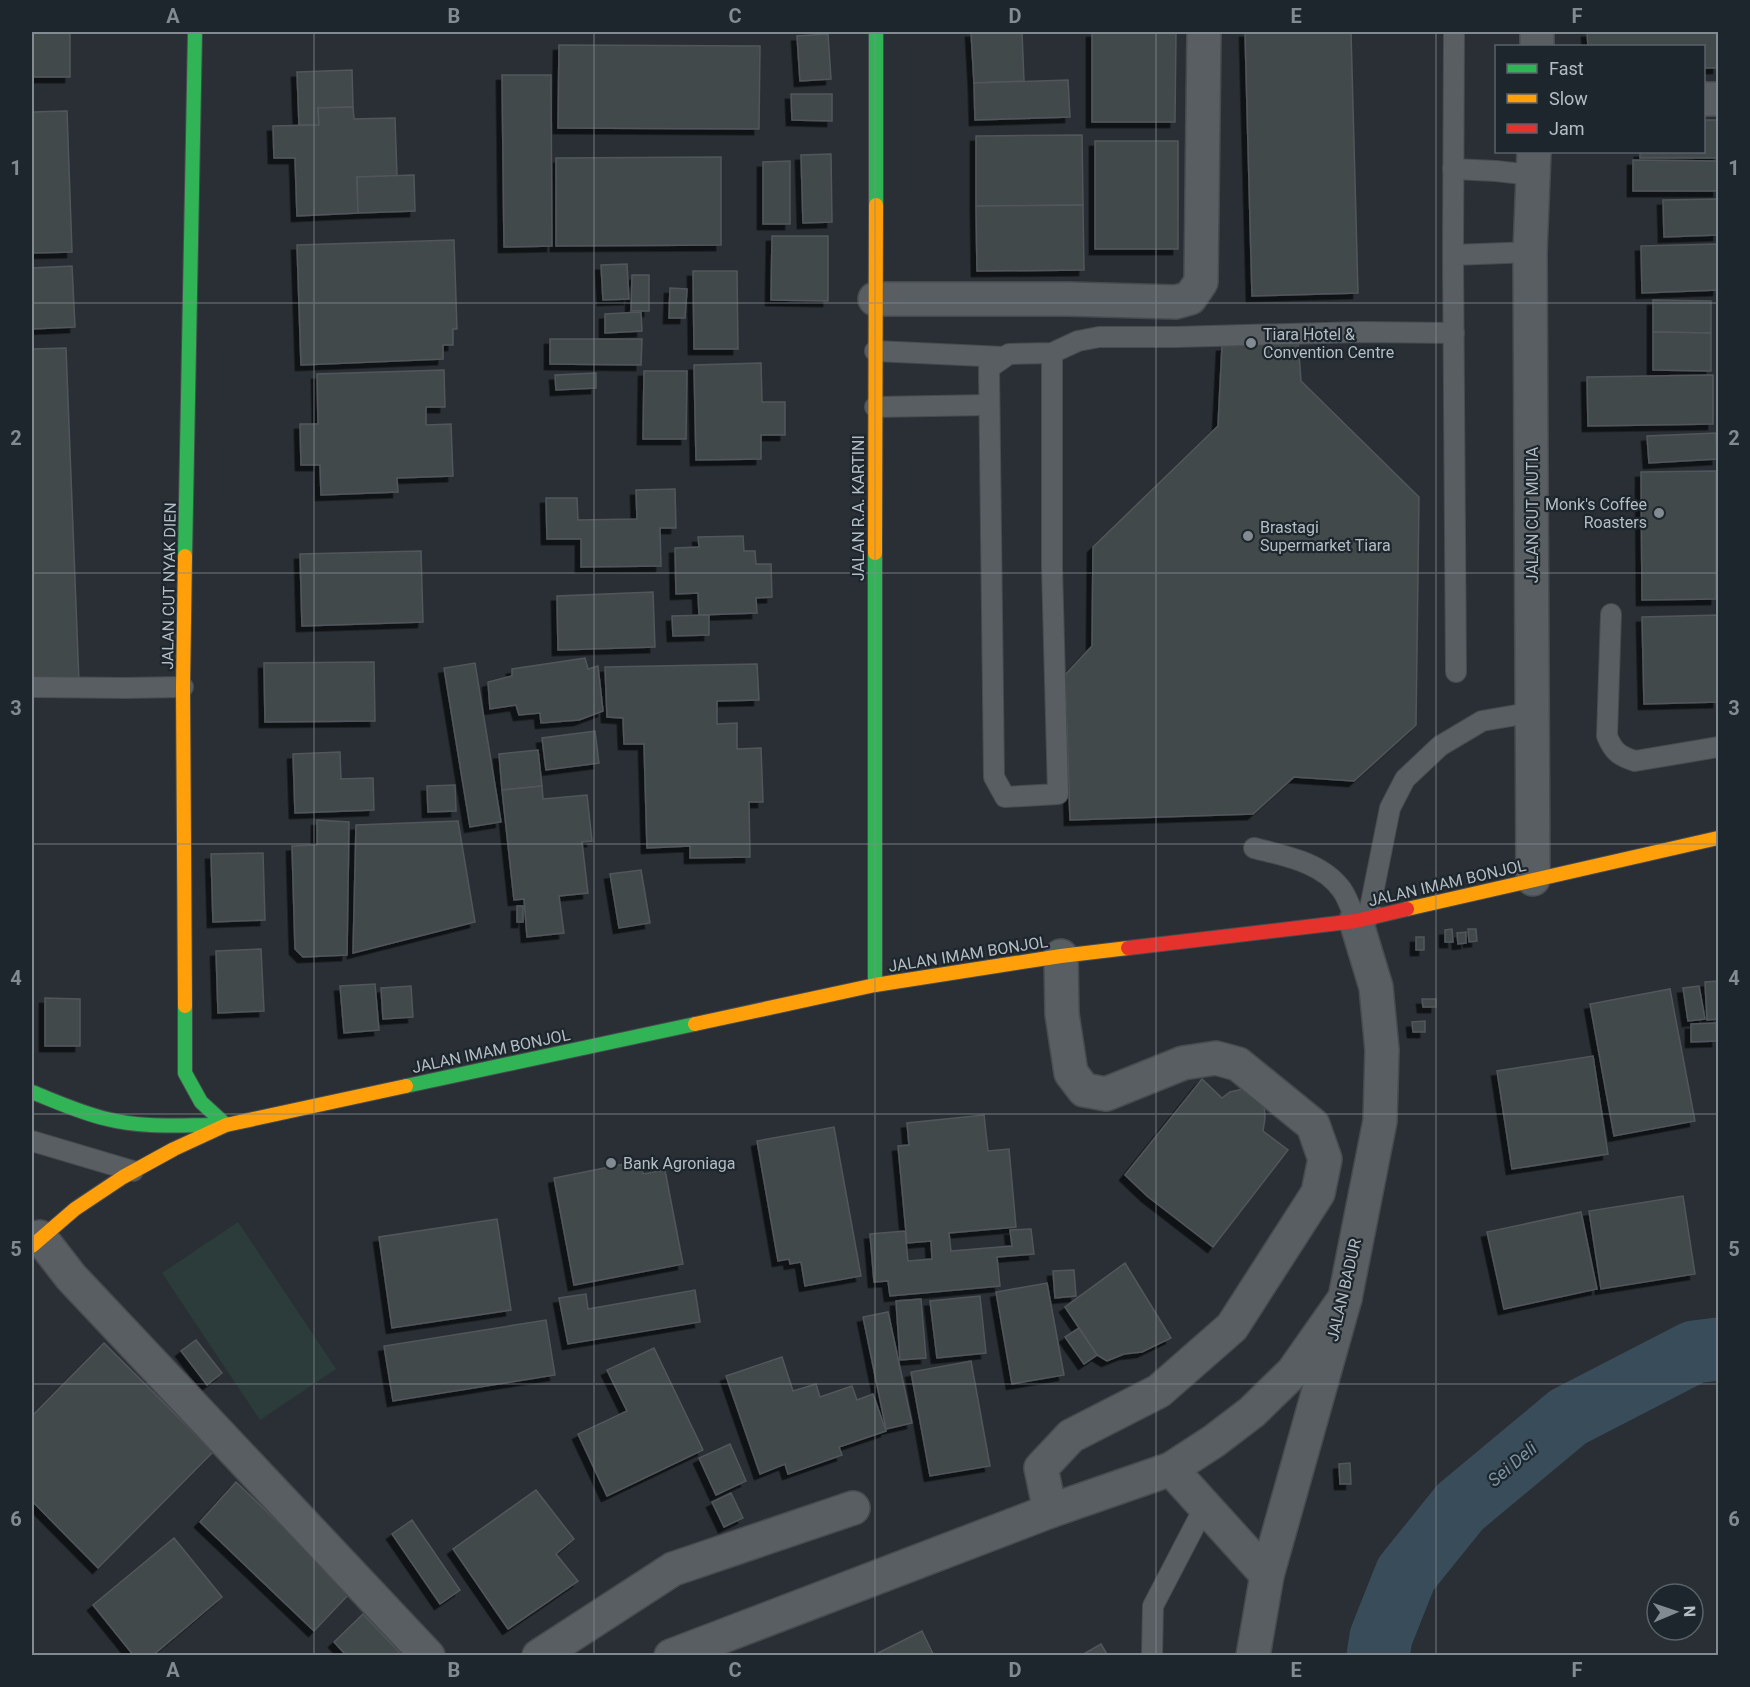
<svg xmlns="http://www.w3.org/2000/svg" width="1750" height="1687" font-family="Roboto,sans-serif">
<defs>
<filter id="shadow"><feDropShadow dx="-5.5" dy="5.5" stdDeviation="0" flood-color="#0009"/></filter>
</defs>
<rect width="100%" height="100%" fill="#292f34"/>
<path fill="#2b3c3a" d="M238,1222L336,1369L260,1420L162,1273Z"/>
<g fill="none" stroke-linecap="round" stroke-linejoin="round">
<path stroke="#394c59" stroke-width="63" d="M1378,1656L1381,1637L1406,1574L1460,1507L1568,1417L1694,1352L1718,1349"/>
</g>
<g fill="#43484c" stroke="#51575b" stroke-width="1.5" filter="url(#shadow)">
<rect x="32" y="32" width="38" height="45"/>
<path d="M971,32H1022L1024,81L974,83Z"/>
<path d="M1092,32H1176L1175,122H1092Z"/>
<path d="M1245,32H1351L1358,293L1252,296Z"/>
<path d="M1587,32H1718V68H1704V46H1588Z"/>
<path d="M828,34L831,79L800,81L797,36Z"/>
<path d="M559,45L760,46L759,129L558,128Z"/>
<path d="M352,70L353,107L318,108L319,125H299L297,72Z"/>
<path d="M502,75H551L552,246L504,247Z"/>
<path d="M1068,80L1070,117L975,120L974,83Z"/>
<path d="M791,94H832V121L792,120Z"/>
<path d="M353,107L354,119L395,118L397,176L357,177L358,213L297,216L295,158H274L273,126L319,125L318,108Z"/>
<path d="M67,111L72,252L32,253V112Z"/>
<path d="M1704,120H1718V158H1640V152H1704Z"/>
<path d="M1082,135L1083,205L976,206V136Z"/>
<rect x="1095" y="141" width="83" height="108"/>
<path d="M831,154L832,222L803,223L801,155Z"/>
<path d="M721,157V245L556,246V158Z"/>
<path d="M1633,160L1718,161V191H1633Z"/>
<path d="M790,161V224H763V162Z"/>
<path d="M414,175L415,211L358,213L357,177Z"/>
<path d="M1718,199V235L1664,237L1663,200Z"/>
<path d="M1083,205L1084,270L977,271L976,206Z"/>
<path d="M772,236H828V301L771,300Z"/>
<path d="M454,240L457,329H453V345H443V359L301,365L297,245Z"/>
<path d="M1718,244V290L1642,293L1641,246Z"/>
<path d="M627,264L629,299L603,300L601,265Z"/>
<path d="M72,266L75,327L32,329V268Z"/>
<path d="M693,271H737L738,349H694Z"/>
<path d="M632,275H649V311H631Z"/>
<path d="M670,288L687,289L685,318H669Z"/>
<path d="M1653,300L1711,301V333L1653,332Z"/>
<path d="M641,312L642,331L605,333V314Z"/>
<path d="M1653,332L1711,333V371L1653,370Z"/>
<path d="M550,339H642L641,365L550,364Z"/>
<path d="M1298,341L1301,381L1419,497L1416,725L1354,781L1294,777L1253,814L1070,820L1065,675L1092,646L1093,547L1218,426L1222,346Z"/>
<path d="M66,348L79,682L32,684V349Z"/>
<path d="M761,363L762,402H785V435H761V459L696,460L694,365Z"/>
<path d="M444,370L445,407H426V425L451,424L453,476L397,478L398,492L321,495L320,465H301L300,424H318L317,374Z"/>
<path d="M644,371H687L686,439H643Z"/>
<path d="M596,373V388L556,390L555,375Z"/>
<path d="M1713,375V424L1588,426L1587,377Z"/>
<path d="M1716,433L1717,459L1649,463L1647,436Z"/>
<path d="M1716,471V599L1642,600L1641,472Z"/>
<path d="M675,489L676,528H660L661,566L581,567V539H547L546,498H577L578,520L637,519L636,490Z"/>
<path d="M743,536L744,551H755L756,564H771L772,597L756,598L757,613L699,615L698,593L676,594L675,548L699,547L698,537Z"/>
<path d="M421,551L423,622L302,626L300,554Z"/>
<path d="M653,592L655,647L558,650L557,596Z"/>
<path d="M709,615V635L673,636L672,616Z"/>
<path d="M1718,615V702L1644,704L1642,617Z"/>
<path d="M585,658L588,669L598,666L603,711L579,720L541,723L540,713L519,715L516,705L490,709L488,682L512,676V669Z"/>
<path d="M374,662L375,721L265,722L264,663Z"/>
<path d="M475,663L501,822L470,827L444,668Z"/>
<path d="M757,664L759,700L717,701V724L737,723V749L761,748L763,802H749L750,857L690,858V846L647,848L644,744H624L623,718L607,717L605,667Z"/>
<path d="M595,731L599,763L546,770L542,738Z"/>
<path d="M538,750L542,786L502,790L499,754Z"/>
<path d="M340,752L341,779L373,778L374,810L295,813L293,754Z"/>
<path d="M455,785L456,811L428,812L427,786Z"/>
<path d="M542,786L543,799L587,795L592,841L582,842L588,893L559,896L564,933L527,937L524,899L514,900L502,790Z"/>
<path d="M317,820L349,822L347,955L303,957L295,949L292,846L317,845Z"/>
<path d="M458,821L475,922L353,953L356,825Z"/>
<path d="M263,853L265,920L213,922L211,854Z"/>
<path d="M641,870L650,923L619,928L610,874Z"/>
<rect x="517" y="906" width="6" height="16"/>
<path d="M1452,929L1453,942H1445V930Z"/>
<path d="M1468,929H1476L1477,941L1469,942Z"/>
<path d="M1466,932V943L1458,944L1457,933Z"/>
<rect x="1416" y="937" width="8" height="13"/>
<path d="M261,949L264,1011L218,1013L216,951Z"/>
<path d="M1718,981V1019L1707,1020L1705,982Z"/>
<path d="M375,984L379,1030L344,1033L340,986Z"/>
<path d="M411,986L413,1017L383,1019L381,988Z"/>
<path d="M1699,986L1705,1019L1688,1021L1683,988Z"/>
<path d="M1670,989L1695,1121L1614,1136L1590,1004Z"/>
<path d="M45,998L80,999V1046H45Z"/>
<path d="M1422,999H1436V1007H1423Z"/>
<path d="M1425,1021V1032H1413L1412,1022Z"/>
<path d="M1716,1023L1717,1041L1691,1042V1024Z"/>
<path d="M1593,1056L1608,1154L1512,1169L1497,1071Z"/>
<path d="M1202,1079L1222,1098L1230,1092L1243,1089L1264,1103L1265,1118L1263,1131L1288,1150L1213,1247L1147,1196L1125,1175Z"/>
<path d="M984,1115L988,1151L1009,1149L1016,1227L949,1233L951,1251L1012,1246L1010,1230L1031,1229L1034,1254L997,1257L1000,1286L890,1296L888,1281L874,1282L870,1234L905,1231L908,1261L932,1259L931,1241L907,1243L898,1146L909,1145L907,1123Z"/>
<path d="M834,1127L861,1276L805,1286L801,1262L790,1264L789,1259L778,1261L757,1141Z"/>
<path d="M640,1161L643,1174L665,1170L683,1264L574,1285L554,1178Z"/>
<path d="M1683,1196L1695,1274L1601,1289L1589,1211Z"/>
<path d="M1581,1212L1597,1289L1504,1309L1487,1232Z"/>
<path d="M497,1219L511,1310L392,1328L379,1237Z"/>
<path d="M1125,1263L1171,1338L1142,1352L1124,1354L1107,1361L1097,1355L1065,1307Z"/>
<path d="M1074,1270L1076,1296L1055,1298L1053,1271Z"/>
<path d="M1047,1283L1064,1375L1012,1384L996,1292Z"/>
<path d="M695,1290L700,1322L568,1344L559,1298L586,1294L588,1309Z"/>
<path d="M980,1296L986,1353L937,1358L930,1301Z"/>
<path d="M921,1299L926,1358L900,1360L896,1301Z"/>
<path d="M888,1312L912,1423L886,1429L863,1317Z"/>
<path d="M546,1320L555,1375L393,1401L384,1346Z"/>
<path d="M1079,1328L1097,1355L1084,1364L1065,1337Z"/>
<path d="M196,1340L222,1373L207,1385L181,1351Z"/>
<path d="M104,1343L213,1452L98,1568L32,1501V1416Z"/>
<path d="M654,1348L703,1450L607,1496L578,1434L627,1411L607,1370Z"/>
<path d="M782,1357L793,1391L816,1384L820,1397L852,1386L857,1400L873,1394L886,1431L839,1447L842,1455L788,1474L785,1464L760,1474L726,1376Z"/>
<path d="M971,1361L990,1466L930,1476L911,1372Z"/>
<path d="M730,1444L746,1481L716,1495L699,1458Z"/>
<path d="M1350,1463L1351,1484H1340L1339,1464Z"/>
<path d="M236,1482L351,1592L314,1631L200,1522Z"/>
<path d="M536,1490L574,1539L556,1554L578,1581L508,1629L453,1549Z"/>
<path d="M731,1493L743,1518L724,1527L712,1502Z"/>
<path d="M412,1520L460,1590L440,1604L392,1534Z"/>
<path d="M174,1538L222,1597L152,1656H134L93,1605Z"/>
<path d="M363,1614L403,1656H347L334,1642Z"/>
<path d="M922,1631L934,1656H872Z"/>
<path d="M1101,1644L1108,1656H1080Z"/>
</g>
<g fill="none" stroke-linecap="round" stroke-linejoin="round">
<g stroke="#474b4f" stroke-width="22">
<g id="lane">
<path d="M1454,32L1453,255L1456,672"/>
<path d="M1453,169L1496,171L1532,175"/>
<path d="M1453,255L1530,252"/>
<path d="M875,351L1004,357"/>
<path d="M1052,353V567L1058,794L1005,797L994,777L989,368L1009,354L1052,353L1078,341L1099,337H1175L1360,332L1454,333"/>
<path d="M875,407L989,405"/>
<path d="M1611,614L1607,736C1613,751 1619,756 1635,761L1718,747"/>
<path d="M32,687L125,688L183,687"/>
<path d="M1254,848C1285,856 1322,862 1342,890C1348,899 1352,911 1356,921"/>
<path d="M1368,918L1390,808L1405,779L1440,746L1482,721L1534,712"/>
<path d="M32,1141L133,1171"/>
<path d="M1152,1656L1153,1606L1205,1506"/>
</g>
</g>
<g stroke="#474b4f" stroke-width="36">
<g id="street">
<path d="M1537,32V46"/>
<path d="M1704,99H1718"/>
<path d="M875,299H1068L1176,302L1190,298L1201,282L1204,32"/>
<path d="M1533,879L1530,252L1534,152"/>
<path d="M40,1237L71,1277L428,1656"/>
<path d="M1171,1469L1267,1575"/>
<path d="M1050,1511L1041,1468L1071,1436L1159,1391L1232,1327L1318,1193L1325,1159L1313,1125L1238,1064L1216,1058L1183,1063L1106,1094L1084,1090L1071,1073L1062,1014L1061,956"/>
<path d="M539,1656L673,1569L853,1508"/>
<path d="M671,1656L1050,1511L1171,1469L1214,1441L1252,1412L1293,1372L1345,1298"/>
<path d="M1253,1656L1267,1575L1345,1298L1380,1121L1382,1050L1376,987L1356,921"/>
</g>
</g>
<g stroke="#474b4f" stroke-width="16">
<g id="fast">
<path d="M876,205V32"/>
<path d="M185,556L195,32"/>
<path d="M875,985V553"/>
<path d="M185,1006V1073L201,1102L226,1125"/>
<path d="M406,1086L695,1024"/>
<path d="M32,1092C57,1102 81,1113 107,1119C142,1128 179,1125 215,1125"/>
</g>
</g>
<g stroke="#474b4f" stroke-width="16">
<g id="slow">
<path d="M875,553L876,205"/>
<path d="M1407,909L1718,838"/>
<path d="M185,1006L183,687L185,556"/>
<path d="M695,1024L875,985L1061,956L1128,948"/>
<path d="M32,1246L75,1209L123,1177L174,1149L226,1125L406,1086"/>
</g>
</g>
<g stroke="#474b4f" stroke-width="16">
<path id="jam" d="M1128,948L1356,921L1407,909"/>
</g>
<use href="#lane" stroke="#585e62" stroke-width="20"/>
<use href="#street" stroke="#585e62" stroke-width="33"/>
<use href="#fast" stroke="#30b455" stroke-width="14"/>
<use href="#slow" stroke="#ff9f0a" stroke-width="14"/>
<use href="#jam" stroke="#e5322d" stroke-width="14"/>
</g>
<path fill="none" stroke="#838b92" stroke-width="1.5" stroke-opacity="0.55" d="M314,32V1656M594,32V1656M875,32V1656M1156,32V1656M1436,32V1656M32,303H1718M32,573H1718M32,844H1718M32,1114H1718M32,1384H1718"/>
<g fill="#838b92" stroke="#1e262d" stroke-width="2">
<circle cx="1251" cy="343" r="6"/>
<circle cx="1659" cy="513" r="6"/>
<circle cx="1248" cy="536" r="6"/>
<circle cx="611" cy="1163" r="6"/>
</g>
<g text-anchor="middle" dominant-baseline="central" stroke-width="4.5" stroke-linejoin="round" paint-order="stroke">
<g font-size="16" fill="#b4bdc4" stroke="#1e262d" text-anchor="start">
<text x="1263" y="334">Tiara Hotel &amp;<tspan x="1263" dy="18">Convention Centre</tspan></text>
<text x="1647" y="504" text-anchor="end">Monk's Coffee<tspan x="1647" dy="18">Roasters</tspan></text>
<text x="1260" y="527">Brastagi<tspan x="1260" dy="18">Supermarket Tiara</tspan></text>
<text x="623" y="1163">Bank Agroniaga</text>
</g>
<g font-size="16" fill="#b4bdc4" stroke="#1e262d">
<text transform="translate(858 508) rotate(-90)">JALAN R.A. KARTINI</text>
<text transform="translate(1532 515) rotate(-90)">JALAN CUT MUTIA</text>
<text transform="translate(169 586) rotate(-89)">JALAN CUT NYAK DIEN</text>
<text transform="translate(1447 883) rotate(-13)">JALAN IMAM BONJOL</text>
<text transform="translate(968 954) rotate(-9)">JALAN IMAM BONJOL</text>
<text transform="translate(491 1051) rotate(-12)">JALAN IMAM BONJOL</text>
<text transform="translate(1344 1290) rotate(-77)">JALAN BADUR</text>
</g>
<g font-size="18" font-style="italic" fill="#7892a4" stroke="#1e262d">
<text transform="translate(1512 1464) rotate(-40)">Sei Deli</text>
</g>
</g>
<rect width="1750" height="1687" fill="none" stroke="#1e262d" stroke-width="66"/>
<rect x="1495" y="45" width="210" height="108" fill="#1e262d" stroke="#5a6269" stroke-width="1.5"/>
<rect x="1507" y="64" width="30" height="9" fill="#30b455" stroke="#5a6269" stroke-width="1.5"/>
<text x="1549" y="75" font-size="18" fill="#b4bdc4">Fast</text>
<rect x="1507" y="94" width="30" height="9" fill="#ff9f0a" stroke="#5a6269" stroke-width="1.5"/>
<text x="1549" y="105" font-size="18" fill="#b4bdc4">Slow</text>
<rect x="1507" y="124" width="30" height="9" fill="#e5322d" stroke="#5a6269" stroke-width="1.5"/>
<text x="1549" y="135" font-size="18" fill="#b4bdc4">Jam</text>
<g transform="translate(1675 1612) rotate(88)"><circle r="28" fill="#1e262d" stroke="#5a6269" stroke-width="1.5"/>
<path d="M0-4.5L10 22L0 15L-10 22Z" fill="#838b92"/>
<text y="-9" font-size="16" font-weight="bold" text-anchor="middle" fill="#b4bdc4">N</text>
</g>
<rect x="33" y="33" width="1684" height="1621" fill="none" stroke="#838b92" stroke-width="2"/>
<g font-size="20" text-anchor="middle" font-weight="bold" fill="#838b92">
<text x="173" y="23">A</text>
<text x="454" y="23">B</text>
<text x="735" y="23">C</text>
<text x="1015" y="23">D</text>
<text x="1296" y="23">E</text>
<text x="1577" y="23">F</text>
<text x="16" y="175">1</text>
<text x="1734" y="175">1</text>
<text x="16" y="445">2</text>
<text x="1734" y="445">2</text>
<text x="16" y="715">3</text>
<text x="1734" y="715">3</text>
<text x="16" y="985">4</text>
<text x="1734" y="985">4</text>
<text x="16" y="1256">5</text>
<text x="1734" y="1256">5</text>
<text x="16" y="1526">6</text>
<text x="1734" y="1526">6</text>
<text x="173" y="1677">A</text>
<text x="454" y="1677">B</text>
<text x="735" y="1677">C</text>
<text x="1015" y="1677">D</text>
<text x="1296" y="1677">E</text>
<text x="1577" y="1677">F</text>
</g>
</svg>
